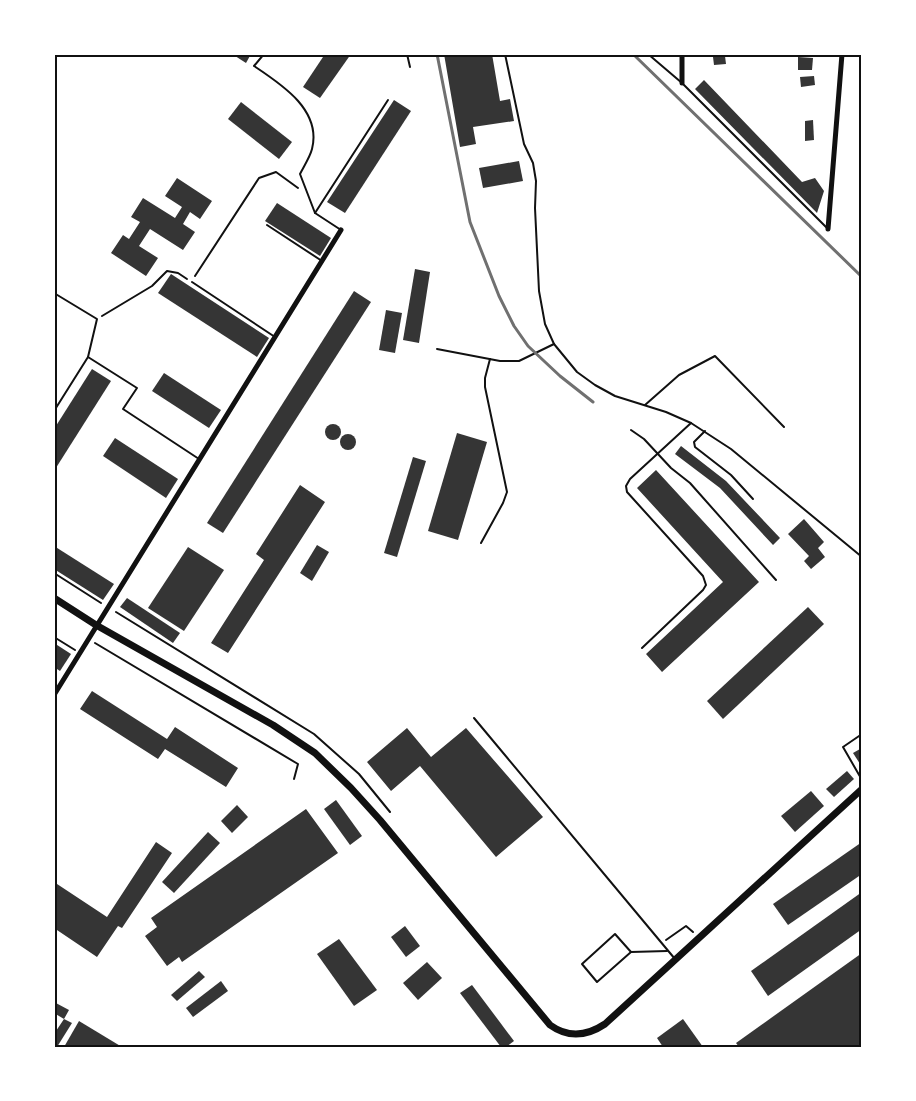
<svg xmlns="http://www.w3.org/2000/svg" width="916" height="1101" font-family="Montserrat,sans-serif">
<rect width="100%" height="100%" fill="#fff"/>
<g fill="#353535">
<path d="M232,54H251L246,63Z"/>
<path d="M325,54H351L320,98L303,87Z"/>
<path d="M444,54H492L500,101L510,99L514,121L473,127L476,144L460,147Z"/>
<path d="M725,56L726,64L714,65L713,57Z"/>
<path d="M798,57L813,58L812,70H798Z"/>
<path d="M814,76L815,85L801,87L800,77Z"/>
<path d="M704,80L802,182L815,178L824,191L817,213L695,89Z"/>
<path d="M394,100L411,111L345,213L327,202Z"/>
<path d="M241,102L292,142L279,159L228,119Z"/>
<path d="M813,120L814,140L805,141V121Z"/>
<path d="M519,161L523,181L483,188L479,168Z"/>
<path d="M177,178L212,201L200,219L190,212L183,224L195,232L183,250L150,229L139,246L158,258L146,276L111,253L123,235L129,239L140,222L131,217L143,198L175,218L182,207L165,196Z"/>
<path d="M277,203L331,238L320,256L265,221Z"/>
<path d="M415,269L430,272L419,343L403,340Z"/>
<path d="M171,274L269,338L257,357L158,293Z"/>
<path d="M354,291L371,302L223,533L207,523Z"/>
<path d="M386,310L402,313L395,353L379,350Z"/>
<path d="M92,369L111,381L54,471V429Z"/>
<path d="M164,373L221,410L209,428L152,391Z"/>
<circle cx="333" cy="432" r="8"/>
<path d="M457,433L487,442L458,540L428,531Z"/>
<circle cx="348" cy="442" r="8"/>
<path d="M115,438L178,479L166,498L103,456Z"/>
<path d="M681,446L726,481L780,538L773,545L720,488L675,454Z"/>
<path d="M413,457L426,461L397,557L384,553Z"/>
<path d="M656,470L759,582L662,672L646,654L723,582L637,488Z"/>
<path d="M300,485L325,502L228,653L211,643L264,560L256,554Z"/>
<path d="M804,519L824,542L818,548L825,557L811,569L804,561L809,556L788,534Z"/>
<path d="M317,545L329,552L312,581L300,573Z"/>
<path d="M54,546L114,584L103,600L54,569Z"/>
<path d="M188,547L224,570L184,631L148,608Z"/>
<path d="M127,598L180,633L173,643L120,607Z"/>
<path d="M808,607L824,624L723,719L707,701Z"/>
<path d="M54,643L71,654L60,671L54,667Z"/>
<path d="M92,691L167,739L175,727L238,768L226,787L165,749L158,759L80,709Z"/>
<path d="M407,728L431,757L466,728L543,817L496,857L420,766L391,791L367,762Z"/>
<path d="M860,749L862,752V767L853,753Z"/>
<path d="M847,771L854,779L834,797L826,789Z"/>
<path d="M811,791L824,806L795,832L781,816Z"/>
<path d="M336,800L362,836L350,845L324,809Z"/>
<path d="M237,805L248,817L232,833L221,821Z"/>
<path d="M306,809L338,853L182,962L179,957L167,966L145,936L157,927L151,918Z"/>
<path d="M208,832L220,843L174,893L162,882Z"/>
<path d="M156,842L172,853L122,928L118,926L97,957L54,928V882L107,917Z"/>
<path d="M862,842V874L788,925L773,904Z"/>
<path d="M862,892V929L768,996L751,971Z"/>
<path d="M405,926L420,946L406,957L391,937Z"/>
<path d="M339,939L377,990L354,1006L317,954Z"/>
<path d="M862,953V1047H739L736,1043Z"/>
<path d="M427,962L442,978L418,1000L403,983Z"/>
<path d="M199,971L205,977L177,1001L171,995Z"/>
<path d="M221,981L228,991L193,1017L186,1008Z"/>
<path d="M472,985L514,1041L506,1047H501L460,993Z"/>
<path d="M54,1002L69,1010L64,1019L72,1023L57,1047H54V1034L64,1019L54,1013Z"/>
<path d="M683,1019L703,1047H663L657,1038Z"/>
<path d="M79,1021L122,1047H64Z"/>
</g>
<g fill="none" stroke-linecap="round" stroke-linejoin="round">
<g stroke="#111" stroke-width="2">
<path d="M195,276L259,178L276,172L298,188"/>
<path d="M102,316L152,286L167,271L178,273L187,279"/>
<path d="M54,573L101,603"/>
<path d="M116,612L314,734L359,774L390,812"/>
<path d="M54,637L75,650"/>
<path d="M95,643L298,764L294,779"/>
<path d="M666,940L686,926L693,932"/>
</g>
<g stroke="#111" stroke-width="2">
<path d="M264,54L254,66C281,84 322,110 312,149C310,157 304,166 300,174L315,213L341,230"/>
<path d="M407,54L410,67"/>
<path d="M505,54L524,144L533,163L536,181L535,208L539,291L545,324L554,344"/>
<path d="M648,54L682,83L827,228"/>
<path d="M315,213L388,100"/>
<path d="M267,225L322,261"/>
<path d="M192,282L275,337"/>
<path d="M54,293L97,319L88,357"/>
<path d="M437,349L500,361H519L554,344L577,372L595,385L615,396L666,412L691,423L731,449L862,557"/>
<path d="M645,405L679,375L715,356L784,427"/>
<path d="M54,411L88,357L137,388L123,409L199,459"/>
<path d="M631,430L644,439L671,468L690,483L776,580"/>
<path d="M705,431L694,442L695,447L731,475L753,499"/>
<path d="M481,543L503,503L507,492L485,387V378L490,359"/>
<path d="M642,648L703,590L706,585L703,576L627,492L626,486L630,479L691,423"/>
<path d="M474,718L675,959"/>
<path d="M862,734L843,747L862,780"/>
<path d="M631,952L597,982L582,964L615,934L631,952L667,951"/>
</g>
<g stroke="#111" stroke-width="5">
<path d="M682,83V54"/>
<path d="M828,229L842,54"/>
<path d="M54,695L341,230"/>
</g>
<path stroke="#111" stroke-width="7" d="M54,598L96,625L273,725L315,753L351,788L380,820L550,1025C568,1038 587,1036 605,1024L862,789"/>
<g stroke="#707070" stroke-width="3">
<path d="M437,54L470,222L499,296L514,326L528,346L560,376L593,402"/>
<path d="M633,54L862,277"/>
</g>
</g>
<rect width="916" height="1101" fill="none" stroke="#ffffff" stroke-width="111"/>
<rect x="56" y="56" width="804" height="990" fill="none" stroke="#111" stroke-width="2"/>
</svg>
